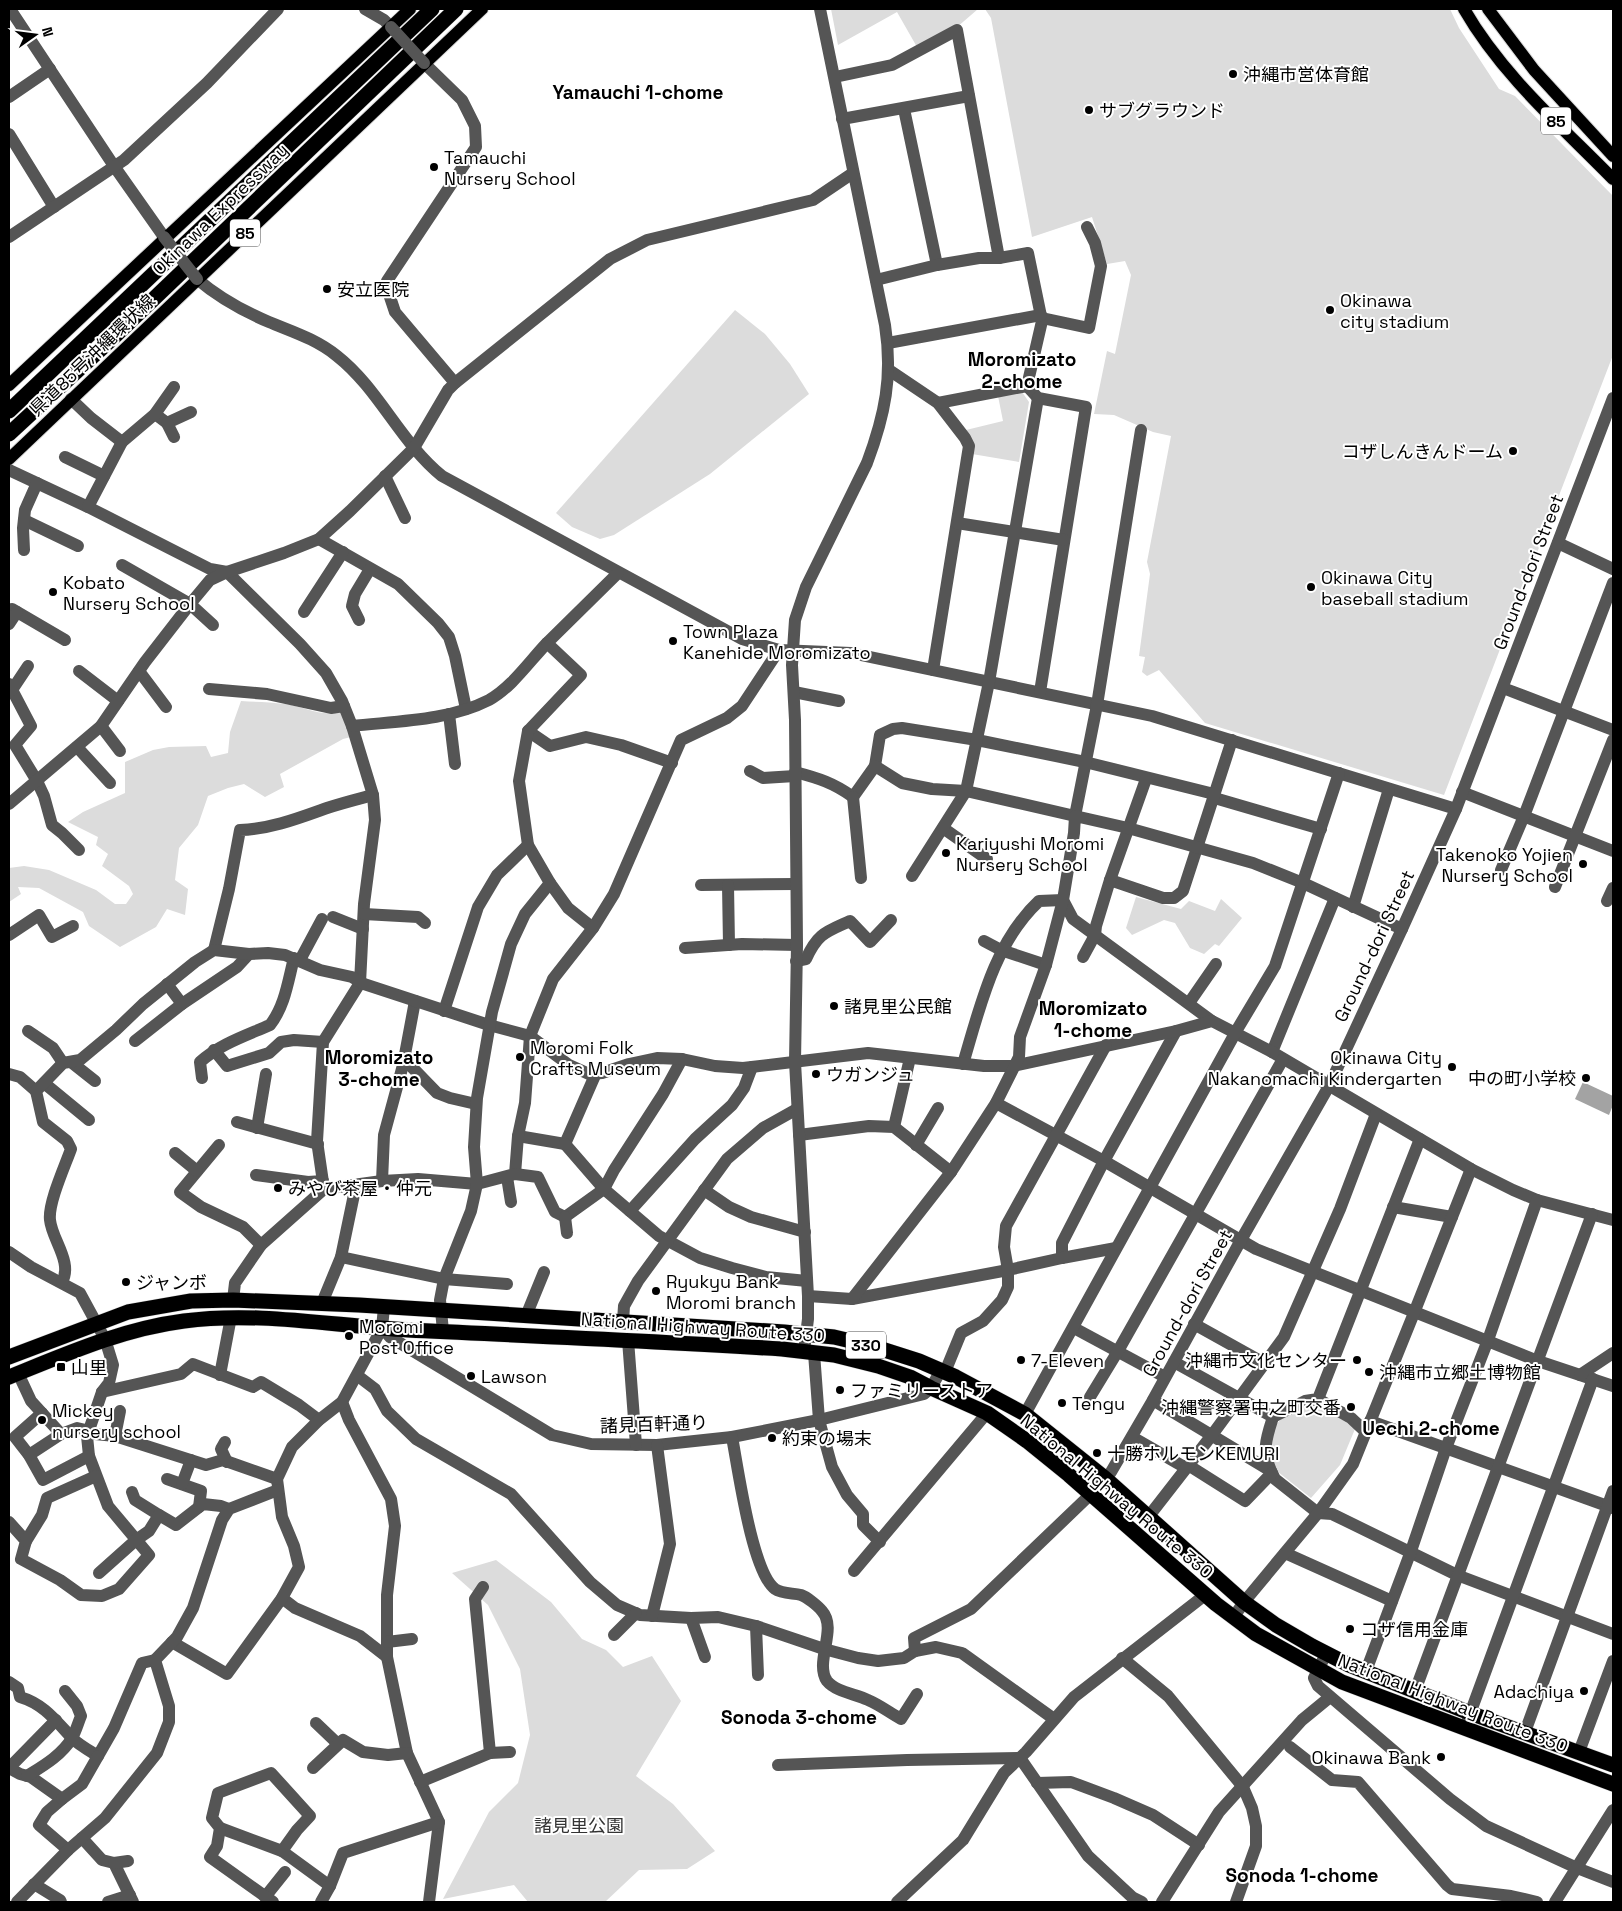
<svg xmlns="http://www.w3.org/2000/svg" width="1622" height="1911" font-family="'Space Grotesk','Noto Sans JP',sans-serif">
<rect width="100%" height="100%" fill="#fff"/>
<g fill="#dcdcdc">
<path d="M831,9H978L956,28L917,47L897,12L838,45Z"/>
<path d="M985,9H1450L1459,28L1499,89L1515,96L1613,196V355L1444,795L1205,723L1159,670L1147,676L1142,672L1145,657L1139,656L1150,574L1147,562L1171,436L1153,432L1114,415L1094,414L1107,351L1115,354L1131,275L1125,261L1107,264L1092,217L1032,237L991,18Z"/>
<path d="M735,310L765,334L790,364L809,394L710,474L614,535L600,539L572,527L556,513Z"/>
<path d="M1022,392L1029,402L1019,462L972,454L966,430L1003,421L998,396Z"/>
<path d="M241,701C255,702 270,702 285,704C308,707 322,719 347,710L355,736L343,739L280,774L284,787L265,797L244,784L228,788L208,796L198,825L179,848L175,880L188,889L185,915L167,909L156,927L120,947L89,926L83,912L39,888L18,887L21,894L9,902V868L24,866L49,870L96,890L115,904H126L133,894L129,886L102,866L108,854L96,845L98,837L68,822L83,812L125,793V762L153,750L169,747L206,746L211,757L228,753L230,732Z"/>
<path d="M1136,897L1181,909L1189,901L1215,911L1221,899L1242,918L1219,946L1215,944L1204,954L1190,948L1175,923L1164,920L1132,935L1126,928Z"/>
<path d="M1315,1405L1330,1410L1355,1429L1340,1465L1311,1498L1273,1468C1272,1461 1270,1454 1270,1447C1268,1422 1292,1407 1315,1405Z"/>
<path d="M496,1560L551,1602L582,1639L606,1650L623,1667L652,1656L681,1701L636,1776L673,1804L715,1851L687,1869L639,1870L605,1902H528L514,1885L443,1899L489,1812L518,1783L530,1735L520,1669L488,1605L452,1573Z"/>
</g>
<path fill="#a3a3a3" d="M1583,1082L1613,1096V1105L1609,1115L1575,1099Z"/>
<g fill="none" stroke-linecap="round" stroke-linejoin="round">
<g stroke="#dbdbdb" stroke-width="14">
<g id="major">
<path d="M1464,9C1502,75 1561,126 1613,179"/>
<path d="M1488,9L1534,70L1613,156"/>
<path d="M9,385L410,9"/>
<path d="M9,459L482,9"/>
</g>
</g>
<g stroke="#dbdbdb" stroke-width="16">
<g id="highway">
<path d="M9,411L432,9"/>
<path d="M9,434L115,336L456,9"/>
<path d="M9,1357L128,1312L191,1301L233,1300L359,1305L784,1332L834,1337L872,1346L919,1361L956,1377L1025,1414L1105,1478L1244,1602L1276,1625L1312,1646L1349,1665L1470,1713L1613,1765"/>
<path d="M9,1377C66,1354 122,1329 184,1321C258,1311 334,1326 408,1330C533,1336 657,1341 782,1349L834,1355L878,1366L910,1377L931,1388L987,1413L1027,1441L1069,1475L1216,1604L1256,1634L1342,1682L1613,1784"/>
</g>
</g>
<g stroke="#555" stroke-width="12">
<path d="M10,9L114,166L164,237"/>
<path d="M365,9L384,20L391,27"/>
<path d="M424,63L462,100L475,126L476,147L387,281L388,291L395,312L455,383"/>
<path d="M835,77L892,65L957,30L999,258"/>
<path d="M9,97L50,69"/>
<path d="M904,109L937,265"/>
<path d="M842,119L969,96"/>
<path d="M9,134L54,207"/>
<path d="M9,237L124,160L207,83L278,9"/>
<path d="M197,279C218,297 243,311 269,322C293,332 316,339 337,356C379,389 400,442 442,476L742,639L779,650L851,653L1152,716L1456,809"/>
<path d="M876,280L937,265L979,258H999L1028,253L1042,321L1027,386"/>
<path d="M1042,318L1089,328L1101,266L1095,243L1087,227"/>
<path d="M888,343L1041,315"/>
<path d="M889,370L938,403L965,438L969,446L933,670"/>
<path d="M1027,386L1038,398L1086,407L1040,692"/>
<path d="M71,399L91,418L122,442"/>
<path d="M938,403L1027,386"/>
<path d="M155,414L167,423L191,412"/>
<path d="M167,423L174,437"/>
<path d="M65,457L104,476"/>
<path d="M9,470L88,507L210,569L227,572L300,644L326,673L342,701L352,726L373,795L375,820L364,904L360,983L323,1042L317,1141L324,1189L261,1245L235,1283L233,1300"/>
<path d="M385,476L405,518"/>
<path d="M88,507L122,442L155,414L174,387"/>
<path d="M24,520L78,546"/>
<path d="M957,523L1064,540"/>
<path d="M319,539L398,584L438,623L449,637L455,656L466,709"/>
<path d="M1558,543L1613,569"/>
<path d="M24,550L23,528L25,510L37,483"/>
<path d="M122,565L190,604L213,625"/>
<path d="M9,610L12,609L65,640"/>
<path d="M304,612L343,552"/>
<path d="M359,620L352,606L355,594L370,569"/>
<path d="M9,624L17,612"/>
<path d="M79,671L118,701"/>
<path d="M139,671L166,707"/>
<path d="M9,684L31,726L15,745L37,781L44,796L52,825L62,833L79,850"/>
<path d="M1503,688L1613,730"/>
<path d="M209,689L267,694L331,708L344,706"/>
<path d="M12,690L28,666"/>
<path d="M794,692L839,701"/>
<path d="M449,714L455,764"/>
<path d="M101,726L120,751"/>
<path d="M352,726C397,721 448,721 489,700C511,688 529,662 547,643"/>
<path d="M528,731L550,746L586,737L621,745L672,763"/>
<path d="M77,747L110,783"/>
<path d="M875,766L880,735L893,729L902,728L977,740L1085,762L1210,793L1218,799L1321,829"/>
<path d="M750,771L763,778L795,776"/>
<path d="M795,772C818,778 834,783 853,797L875,766L902,783L932,789L966,791L1075,816L1097,705L1141,430"/>
<path d="M1462,792L1613,851"/>
<path d="M853,797L861,878"/>
<path d="M9,804L101,726L145,662L190,604L210,580L227,572L284,553L319,539L350,511L414,448L448,390L455,383L610,259L647,240L813,200L853,173"/>
<path d="M943,828L987,859"/>
<path d="M1501,870L1524,816L1613,583"/>
<path d="M912,876L966,791L989,682L1038,398"/>
<path d="M1110,880L1163,898H1174L1183,891L1232,740"/>
<path d="M701,885L796,884"/>
<path d="M728,885L729,945"/>
<path d="M1555,887L1613,740"/>
<path d="M1063,900L1073,919L1212,1021"/>
<path d="M1607,901L1613,888"/>
<path d="M1353,907L1389,789"/>
<path d="M364,914L418,917L425,923"/>
<path d="M333,917L363,929"/>
<path d="M593,928L568,908L550,883L528,845L519,781L528,731L581,675L547,643L618,573"/>
<path d="M9,935L39,915L52,937L73,926"/>
<path d="M984,941L1001,950L1046,965"/>
<path d="M685,948L742,944L797,945"/>
<path d="M214,950L229,889L240,830C271,829 299,818 327,808C342,803 358,799 373,795"/>
<path d="M1083,957L1095,935L1096,926L1110,880L1146,779"/>
<path d="M300,960L322,919"/>
<path d="M796,961L806,959C818,933 826,932 850,921L870,942L891,920"/>
<path d="M167,984L182,1004"/>
<path d="M1189,1003L1216,964"/>
<path d="M444,1011L478,907L497,875L528,845"/>
<path d="M28,1031L53,1048L63,1063"/>
<path d="M135,1041L182,1004L237,967L249,954"/>
<path d="M214,1050L227,1066L269,1053L281,1042L294,1040L323,1042"/>
<path d="M1272,1052L1335,898"/>
<path d="M404,1059L437,1093L450,1098L476,1104"/>
<path d="M71,1062L95,1081"/>
<path d="M963,1064C980,1007 994,943 1039,901L1063,900"/>
<path d="M9,1074L20,1077L36,1091"/>
<path d="M202,1078L200,1062C220,1044 245,1036 270,1025C285,1006 288,981 294,958"/>
<path d="M44,1083L89,1120"/>
<path d="M996,1103L1104,1161L1256,1249L1538,1361L1613,1386"/>
<path d="M237,1122L318,1144"/>
<path d="M894,1127L910,1058"/>
<path d="M257,1128L266,1074"/>
<path d="M799,1135L869,1126L894,1127L951,1172"/>
<path d="M518,1136L565,1144L596,1073"/>
<path d="M565,1144L604,1189L659,1236L700,1258L732,1268L766,1277L807,1281"/>
<path d="M219,1145L180,1192L201,1207L243,1227L261,1245"/>
<path d="M916,1145L938,1108"/>
<path d="M175,1153L197,1171"/>
<path d="M515,1174L518,1136L525,1103L530,1036L553,979L593,928L614,894L681,740L727,718L742,706L779,650"/>
<path d="M256,1175L308,1182L323,1181"/>
<path d="M507,1177L511,1202"/>
<path d="M382,1181L384,1135L403,1065L415,1001"/>
<path d="M324,1189L382,1181L418,1179L477,1184L515,1174L538,1177L555,1212L565,1217L604,1189L614,1170L663,1094L682,1059"/>
<path d="M704,1190L729,1207L751,1217L805,1232"/>
<path d="M1393,1207L1452,1217"/>
<path d="M630,1211L695,1139L732,1105L744,1088L752,1067"/>
<path d="M565,1217L567,1233"/>
<path d="M9,1252L31,1267L80,1293L105,1339L113,1365L109,1383L102,1392L87,1436L89,1456L108,1506L149,1555L119,1589L102,1596L81,1595L60,1580L21,1559L26,1541L9,1522"/>
<path d="M341,1257L444,1279L507,1284"/>
<path d="M1062,1258V1243L1104,1161L1176,1031"/>
<path d="M62,1282C73,1262 52,1240 50,1220C48,1203 65,1166 71,1149L67,1141L43,1122L36,1091L63,1063L80,1060L116,1030L143,1004L195,962L214,950L249,954L268,953L285,955L320,970L352,977L364,984L489,1025L530,1036L569,1065L589,1074L602,1073L629,1064L657,1058L682,1059L715,1066L743,1068L868,1053L984,1066H1013L1176,1031L1212,1021L1272,1052L1471,1169L1513,1190L1537,1200L1613,1220"/>
<path d="M808,1296L852,1299L1008,1270L1062,1258L1116,1248"/>
<path d="M852,1299L951,1172L996,1103L1019,1057L1020,1037L1046,965L1063,900L1074,833L1075,816L1128,828L1253,863L1303,883L1402,929"/>
<path d="M322,1303L341,1257L356,1185"/>
<path d="M526,1316L544,1272"/>
<path d="M623,1321L624,1306L638,1281L727,1159L763,1128L797,1109"/>
<path d="M1194,1324L1264,1363"/>
<path d="M382,1328L390,1337L552,1435L591,1444L657,1445L732,1437L819,1420L924,1394L931,1388L941,1370"/>
<path d="M1074,1328L1165,1377"/>
<path d="M443,1331L440,1300L444,1279L471,1211L477,1184L474,1147L477,1098L492,1012L511,944L525,914L550,883"/>
<path d="M628,1340L636,1445"/>
<path d="M804,1351L808,1319V1296L795,1062L797,945L795,720L792,665L795,620L806,587L867,463C885,415 893,376 885,325L820,9"/>
<path d="M814,1353L819,1420L832,1467L847,1495L863,1514V1525L880,1542"/>
<path d="M1174,1362L1273,1417C1266,1439 1262,1449 1271,1471"/>
<path d="M945,1372L961,1333L983,1321L1002,1300L1008,1287V1270L1004,1247L1006,1226L1106,1045"/>
<path d="M18,1373L31,1401L61,1434L77,1428L90,1431L95,1434L115,1436L206,1465L223,1460L277,1479"/>
<path d="M220,1375L231,1317"/>
<path d="M1580,1375L1613,1353"/>
<path d="M358,1376L375,1389L387,1411L416,1439L511,1494L590,1582L617,1605L640,1615L691,1618L718,1617L756,1626L824,1649L858,1658L878,1661L904,1658L915,1651L936,1647L962,1653L1054,1719"/>
<path d="M102,1392L181,1374L193,1364L253,1387L261,1382L299,1405L319,1420"/>
<path d="M1090,1397L1118,1351L1283,1059"/>
<path d="M1318,1399L1351,1418L1366,1432"/>
<path d="M1153,1400L1271,1471L1275,1479L1318,1513L1332,1514L1457,1575L1613,1634"/>
<path d="M342,1402L349,1420L391,1499L395,1526L387,1595V1657L407,1753L439,1822L429,1902"/>
<path d="M42,1413L15,1437L29,1455L43,1480L89,1456"/>
<path d="M1025,1414L1238,1028L1275,966L1339,773"/>
<path d="M1273,1417L1305,1401L1318,1399L1420,1139"/>
<path d="M1370,1421L1613,1508"/>
<path d="M115,1436L120,1411"/>
<path d="M732,1437C738,1468 752,1572 775,1589C782,1594 793,1593 801,1595C807,1597 818,1606 822,1611C838,1629 814,1662 827,1681C836,1692 856,1694 868,1700C880,1705 890,1713 901,1719L917,1694"/>
<path d="M1132,1437L1186,1468"/>
<path d="M225,1442L221,1449L227,1462"/>
<path d="M29,1455L61,1434"/>
<path d="M1188,1465L1245,1501L1272,1473"/>
<path d="M167,1479L201,1491L199,1507"/>
<path d="M182,1484L191,1460"/>
<path d="M132,1492L135,1500L159,1515"/>
<path d="M1149,1516L1212,1435L1284,1337L1340,1209L1376,1114"/>
<path d="M26,1541L42,1515L47,1498L96,1476"/>
<path d="M1285,1553L1392,1601"/>
<path d="M854,1571L987,1413"/>
<path d="M99,1573L136,1540L149,1531L159,1515L176,1525L203,1504L221,1506L229,1509"/>
<path d="M282,1598L295,1608L360,1636L387,1657"/>
<path d="M652,1616L670,1544L657,1445"/>
<path d="M691,1618L705,1657"/>
<path d="M1233,1618L1244,1602L1318,1513L1353,1464L1414,1313L1471,1169"/>
<path d="M756,1626L758,1675"/>
<path d="M614,1635L636,1613"/>
<path d="M172,1642L227,1674L282,1598L299,1567L294,1546L282,1517L277,1479L292,1447L319,1420L342,1402L382,1328L384,1307"/>
<path d="M387,1642L412,1639"/>
<path d="M915,1651L914,1638L971,1609L1091,1494L1111,1472L1153,1400L1241,1240L1329,1086L1402,929L1456,809L1613,398"/>
<path d="M1326,1654L1314,1678L1318,1686L1450,1799L1486,1826L1577,1868L1613,1882"/>
<path d="M1122,1658L1168,1696L1243,1787L1252,1808L1256,1826V1846L1236,1902"/>
<path d="M1366,1671L1411,1551L1446,1448L1488,1340L1537,1200"/>
<path d="M9,1682L18,1688L20,1697C44,1704 56,1721 72,1738C79,1745 90,1751 98,1756L114,1728L142,1663L155,1660"/>
<path d="M1415,1691L1592,1214"/>
<path d="M1467,1722L1593,1379"/>
<path d="M316,1723L338,1744"/>
<path d="M1525,1732L1613,1491"/>
<path d="M1290,1747L1332,1780L1358,1782L1447,1885L1452,1889L1511,1896L1537,1902"/>
<path d="M1579,1752L1613,1661"/>
<path d="M490,1753L510,1752"/>
<path d="M1020,1758L1088,1856L1132,1897L1142,1902"/>
<path d="M778,1765L907,1760L1020,1758"/>
<path d="M9,1768L20,1774L31,1777L62,1799L47,1812L39,1825L68,1850"/>
<path d="M9,1768L56,1720"/>
<path d="M313,1768L343,1740L363,1752L388,1755L407,1753"/>
<path d="M27,1776C43,1766 62,1755 72,1738C76,1731 78,1723 81,1716L77,1706L65,1691"/>
<path d="M420,1782L490,1753L475,1599L483,1587"/>
<path d="M1037,1783L1071,1782L1114,1798L1153,1815L1199,1845"/>
<path d="M62,1799L82,1784L98,1756"/>
<path d="M220,1828L282,1851"/>
<path d="M82,1838L102,1860L114,1863L133,1902"/>
<path d="M114,1863L128,1861"/>
<path d="M34,1884L60,1900L61,1902"/>
<path d="M265,1897L285,1872"/>
<path d="M17,1902L68,1850L105,1818L157,1753L169,1722V1706L155,1660L177,1637L193,1608L222,1520L229,1509L278,1490"/>
<path d="M108,1902L130,1895"/>
<path d="M273,1902L210,1857L217,1846L220,1828L212,1818L218,1793L271,1773L310,1816L297,1830L282,1851L330,1886"/>
<path d="M321,1902L330,1886L343,1853L439,1822"/>
<path d="M897,1902L963,1840L1004,1773L1026,1752L1074,1697L1205,1595"/>
<path d="M1162,1902L1219,1812L1302,1720L1330,1697"/>
<path d="M1555,1902L1613,1810"/>
</g>
<use href="#major" stroke="#000" stroke-width="12"/>
<use href="#highway" stroke="#000" stroke-width="15"/>
<g stroke="#555" stroke-width="12">
<path d="M391,27L424,63"/>
<path d="M164,237L197,279"/>
</g>
</g>
<g fill="#000" stroke="#fff" stroke-width="2">
<circle cx="1233" cy="74" r="5"/>
<circle cx="1089" cy="110" r="5"/>
<circle cx="434" cy="167" r="5"/>
<circle cx="327" cy="289" r="5"/>
<circle cx="1330" cy="310" r="5"/>
<circle cx="1513" cy="451" r="5"/>
<circle cx="1311" cy="587" r="5"/>
<circle cx="53" cy="592" r="5"/>
<circle cx="673" cy="641" r="5"/>
<circle cx="946" cy="853" r="5"/>
<circle cx="1583" cy="864" r="5"/>
<circle cx="834" cy="1006" r="5"/>
<circle cx="520" cy="1057" r="5"/>
<circle cx="1452" cy="1067" r="5"/>
<circle cx="816" cy="1074" r="5"/>
<circle cx="1586" cy="1078" r="5"/>
<circle cx="278" cy="1188" r="5"/>
<circle cx="126" cy="1282" r="5"/>
<circle cx="656" cy="1291" r="5"/>
<circle cx="349" cy="1336" r="5"/>
<circle cx="1021" cy="1360" r="5"/>
<circle cx="1357" cy="1360" r="5"/>
<rect x="56" y="1362" width="10" height="10" rx="2.5"/>
<circle cx="1369" cy="1372" r="5"/>
<circle cx="471" cy="1376" r="5"/>
<circle cx="840" cy="1390" r="5"/>
<circle cx="1062" cy="1403" r="5"/>
<circle cx="1351" cy="1407" r="5"/>
<circle cx="42" cy="1420" r="5"/>
<circle cx="772" cy="1438" r="5"/>
<circle cx="1097" cy="1453" r="5"/>
<circle cx="1350" cy="1629" r="5"/>
<circle cx="1584" cy="1691" r="5"/>
<circle cx="1441" cy="1757" r="5"/>
</g>
<g text-anchor="middle" dominant-baseline="central" stroke-width="4" stroke-linejoin="round" paint-order="stroke">
<g fill="#fff" stroke="#4c4c4c" stroke-width="1">
<rect x="1541" y="107.5" width="30" height="27" rx="4"/>
<rect x="230" y="219.5" width="30" height="27" rx="4"/>
<rect x="846" y="1331.5" width="40" height="27" rx="4"/>
</g>
<g font-size="16" font-weight="bold" fill="#000">
<text x="1556" y="121">85</text>
<text x="245" y="233">85</text>
<text x="866" y="1345">330</text>
</g>
<g font-size="18" fill="#000" stroke="#fff" text-anchor="start">
<text x="1243" y="74">沖縄市営体育館</text>
<text x="1099" y="110">サブグラウンド</text>
<text x="444" y="157">Tamauchi<tspan x="444" dy="21">Nursery School</tspan></text>
<text x="337" y="289">安立医院</text>
<text x="1340" y="300">Okinawa<tspan x="1340" dy="21">city stadium</tspan></text>
<text x="1503" y="451" text-anchor="end">コザしんきんドーム</text>
<text x="1321" y="577">Okinawa City<tspan x="1321" dy="21">baseball stadium</tspan></text>
<text x="63" y="582">Kobato<tspan x="63" dy="21">Nursery School</tspan></text>
<text x="683" y="631">Town Plaza<tspan x="683" dy="21">Kanehide Moromizato</tspan></text>
<text x="956" y="843">Kariyushi Moromi<tspan x="956" dy="21">Nursery School</tspan></text>
<text x="1573" y="854" text-anchor="end">Takenoko Yojien<tspan x="1573" dy="21">Nursery School</tspan></text>
<text x="844" y="1006">諸見里公民館</text>
<text x="530" y="1047">Moromi Folk<tspan x="530" dy="21">Crafts Museum</tspan></text>
<text x="1442" y="1057" text-anchor="end">Okinawa City<tspan x="1442" dy="21">Nakanomachi Kindergarten</tspan></text>
<text x="826" y="1074">ウガンジュ</text>
<text x="1576" y="1078" text-anchor="end">中の町小学校</text>
<text x="288" y="1188">みやび茶屋・仲元</text>
<text x="666" y="1281">Ryukyu Bank<tspan x="666" dy="21">Moromi branch</tspan></text>
<text x="136" y="1282">ジャンボ</text>
<text x="359" y="1326">Moromi<tspan x="359" dy="21">Post Office</tspan></text>
<text x="1031" y="1360">7-Eleven</text>
<text x="1347" y="1360" text-anchor="end">沖縄市文化センター</text>
<text x="71" y="1367">山里</text>
<text x="1379" y="1372">沖縄市立郷土博物館</text>
<text x="481" y="1376">Lawson</text>
<text x="850" y="1390">ファミリーストア</text>
<text x="1072" y="1403">Tengu</text>
<text x="1341" y="1407" text-anchor="end">沖縄警察署中之町交番</text>
<text x="52" y="1410">Mickey<tspan x="52" dy="21">nursery school</tspan></text>
<text x="782" y="1438">約束の場末</text>
<text x="1107" y="1453">十勝ホルモンKEMURI</text>
<text x="1360" y="1629">コザ信用金庫</text>
<text x="1574" y="1691" text-anchor="end">Adachiya</text>
<text x="1431" y="1757" text-anchor="end">Okinawa Bank</text>
</g>
<g font-size="18" fill="#000" stroke="#fff">
<text transform="translate(220 209) rotate(-44)">Okinawa Expressway</text>
<text transform="translate(92 355) rotate(-44)">県道85号沖縄環状線</text>
<text transform="translate(1528 572) rotate(-69)">Ground-dori Street</text>
<text transform="translate(1374 946) rotate(-65)">Ground-dori Street</text>
<text transform="translate(1187 1303) rotate(-61)">Ground-dori Street</text>
<text transform="translate(703 1327) rotate(4)">National Highway Route 330</text>
<text transform="translate(654 1424) rotate(-2)">諸見百軒通り</text>
<text transform="translate(1117 1496) rotate(40)">National Highway Route 330</text>
<text transform="translate(1453 1703) rotate(21)">National Highway Route 330</text>
</g>
<g font-size="18" fill="#333" stroke="#fff">
<text x="579" y="1825">諸見里公園</text>
</g>
<g font-size="19" font-weight="bold" fill="#000" stroke="#fff">
<text x="638" y="92">Yamauchi 1-chome</text>
<text x="1022" y="359">Moromizato<tspan x="1022" dy="22">2-chome</tspan></text>
<text x="1093" y="1008">Moromizato<tspan x="1093" dy="22">1-chome</tspan></text>
<text x="379" y="1057">Moromizato<tspan x="379" dy="22">3-chome</tspan></text>
<text x="1431" y="1428">Uechi 2-chome</text>
<text x="799" y="1717">Sonoda 3-chome</text>
<text x="1302" y="1875">Sonoda 1-chome</text>
</g>
</g>
<rect width="1622" height="1911" fill="none" stroke="#000000" stroke-width="20"/>
<g transform="translate(35 35) rotate(76)" stroke="#ffffff" stroke-width="4" paint-order="stroke">
<path d="M0-4L9 19L0 12L-9 19Z" fill="#000000"/>
<text y="-8" font-size="14" font-weight="bold" text-anchor="middle" fill="#000000">N</text>
</g>
</svg>
